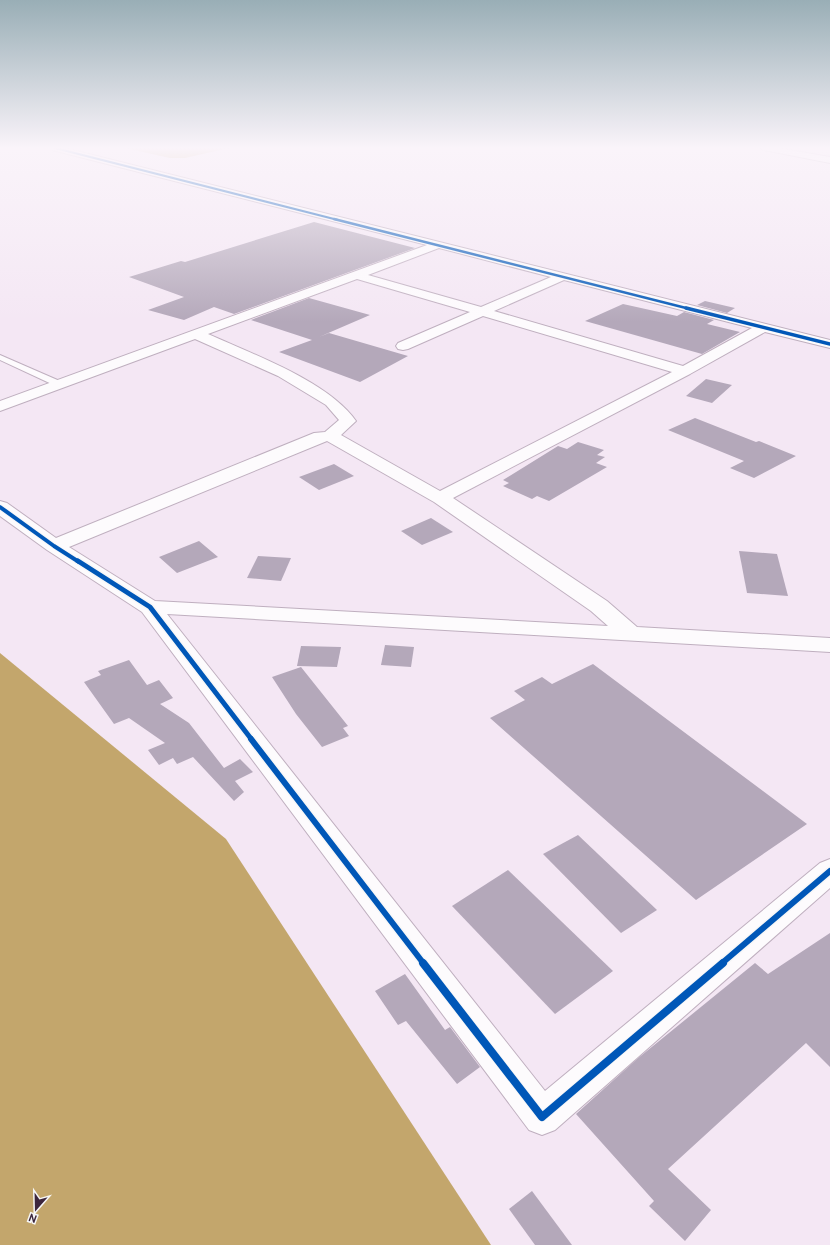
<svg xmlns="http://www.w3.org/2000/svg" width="830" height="1245" font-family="Overpass,sans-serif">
<rect width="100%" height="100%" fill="#f4e7f4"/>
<g fill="#c3a66c">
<path d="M125,148H229L185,158H170Z"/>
<path d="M0,653L226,839L491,1245H0Z"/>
</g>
<g fill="#b4a8ba">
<path d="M314,222L415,248L234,314L214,307L184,320L148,310L184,297L129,277L181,261L185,262Z"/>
<path d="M309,298L370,315L319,337L329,333L408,356L360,382L279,352L312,340L251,320Z"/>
<path d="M705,301L735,308L727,313L697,305Z"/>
<path d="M623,304L677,316L684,312L714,320L707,324L740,332L702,354L585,321Z"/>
<path d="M706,379L732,385L712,403L686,396Z"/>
<path d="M695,418L756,442L759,441L796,456L754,478L730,468L744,461L668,430Z"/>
<path d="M578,442L604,450L597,455L605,457L596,463L607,467L549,501L537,496L532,499L503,486L509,483L503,480L558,446L567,449Z"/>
<path d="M334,464L354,476L319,490L299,477Z"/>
<path d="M431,518L453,532L422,545L401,531Z"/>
<path d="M199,541L218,557L177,573L159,557Z"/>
<path d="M739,551L777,554L788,596L747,593Z"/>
<path d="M258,556L291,558L281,581L247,578Z"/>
<path d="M385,645L414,647L411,667L381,665Z"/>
<path d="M301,646L341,647L337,667L297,666Z"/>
<path d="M129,660L147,685L159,680L173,698L160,704L189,723L224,768L240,759L253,772L235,781L244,792L234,801L193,757L177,764L173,758L159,765L148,750L165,743L129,718L114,724L84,682L101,675L98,671Z"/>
<path d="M593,664L807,824L696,900L490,718L525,700L514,691L542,677L552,684Z"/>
<path d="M301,667L348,726L343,728L349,736L322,747L296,714L272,677Z"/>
<path d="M578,835L657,910L621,933L543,854Z"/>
<path d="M508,870L613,971L555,1014L452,906Z"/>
<path d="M830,933V1067L806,1043L668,1169L711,1210L685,1241L649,1206L654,1201L576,1114L637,1059L755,963L768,974Z"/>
<path d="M405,974L445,1030L450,1027L480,1067L457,1084L406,1021L398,1025L375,991Z"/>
<path d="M532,1191L572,1245H535L509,1209Z"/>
</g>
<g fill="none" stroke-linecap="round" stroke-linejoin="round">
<g stroke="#bfafbf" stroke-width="2">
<path id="service" d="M0,355L62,382L63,384L59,386H56L0,360Z"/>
</g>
<g stroke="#bfafbf" stroke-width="2">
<path id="minor" d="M51,148H65L830,340V348L765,332L690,374L453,498L607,601L637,627L830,638V652L167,614L545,1091L820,863L830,859V888L555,1130L542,1135L529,1130L142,612L47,550L0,516V501L7,503L56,538L314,433L325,432L339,420L326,405L278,376L195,339L0,411V401L427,245L52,150ZM439,248L551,277L481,307L368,275ZM357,279L470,312L398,343L396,346L398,349L403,350L408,349L483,316L672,372L440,491L341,435L356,421C328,381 252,354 208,334ZM564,280L752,328L683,366L494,311ZM327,441L434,502L591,611L608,626L155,601L69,547Z"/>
</g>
<g stroke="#bfafbf" stroke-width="2">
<path id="secondary" d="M760,148H778L830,157V163L764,150Z"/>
</g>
<use href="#service" fill="#fdfbfd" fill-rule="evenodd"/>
<use href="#minor" fill="#fdfbfd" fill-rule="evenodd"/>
<use href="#secondary" fill="#fdfbfd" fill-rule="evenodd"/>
<g stroke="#f7f7f7" stroke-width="3">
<path id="cycleway-far6" d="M55,148L338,220"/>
</g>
<g stroke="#f7f7f7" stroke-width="4">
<path id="cycleway-far5" d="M334,219L690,309"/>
</g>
<g stroke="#f7f7f7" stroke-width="5">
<path id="cycleway-far4" d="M686,308L830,344"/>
</g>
<g stroke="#f7f7f7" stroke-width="6">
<path id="cycleway-far3" d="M0,507L54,546L79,562"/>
</g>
<g stroke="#f7f7f7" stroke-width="8">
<path id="cycleway-far2" d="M78,561L150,607L252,740"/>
</g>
<g stroke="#f7f7f7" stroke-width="9">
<g id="cycleway-far1">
<path d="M251,739L424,964"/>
<path d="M721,964L830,871"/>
</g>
</g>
<g stroke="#f7f7f7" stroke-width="10">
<path id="cycleway" d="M423,963L542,1117L723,963"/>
</g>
<use href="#cycleway-far6" stroke="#0057b8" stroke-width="2"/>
<use href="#cycleway-far5" stroke="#0057b8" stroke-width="2.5"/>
<use href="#cycleway-far4" stroke="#0057b8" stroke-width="3.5"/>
<use href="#cycleway-far3" stroke="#0057b8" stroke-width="4"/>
<use href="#cycleway-far2" stroke="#0057b8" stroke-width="5"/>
<use href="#cycleway-far1" stroke="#0057b8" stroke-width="6"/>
<use href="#cycleway" stroke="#0057b8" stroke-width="8"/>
</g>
<linearGradient id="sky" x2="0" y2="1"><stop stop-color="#99aeb6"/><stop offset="0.46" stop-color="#faf4fa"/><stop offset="1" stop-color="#faf4fa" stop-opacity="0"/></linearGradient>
<rect width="830" height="322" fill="url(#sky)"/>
<g transform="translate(36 1209) rotate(200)" stroke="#f7f7f7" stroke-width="3" paint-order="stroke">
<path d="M0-3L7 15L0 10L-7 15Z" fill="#3c263d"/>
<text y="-6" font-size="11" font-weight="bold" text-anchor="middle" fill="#3c263d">N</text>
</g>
</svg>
